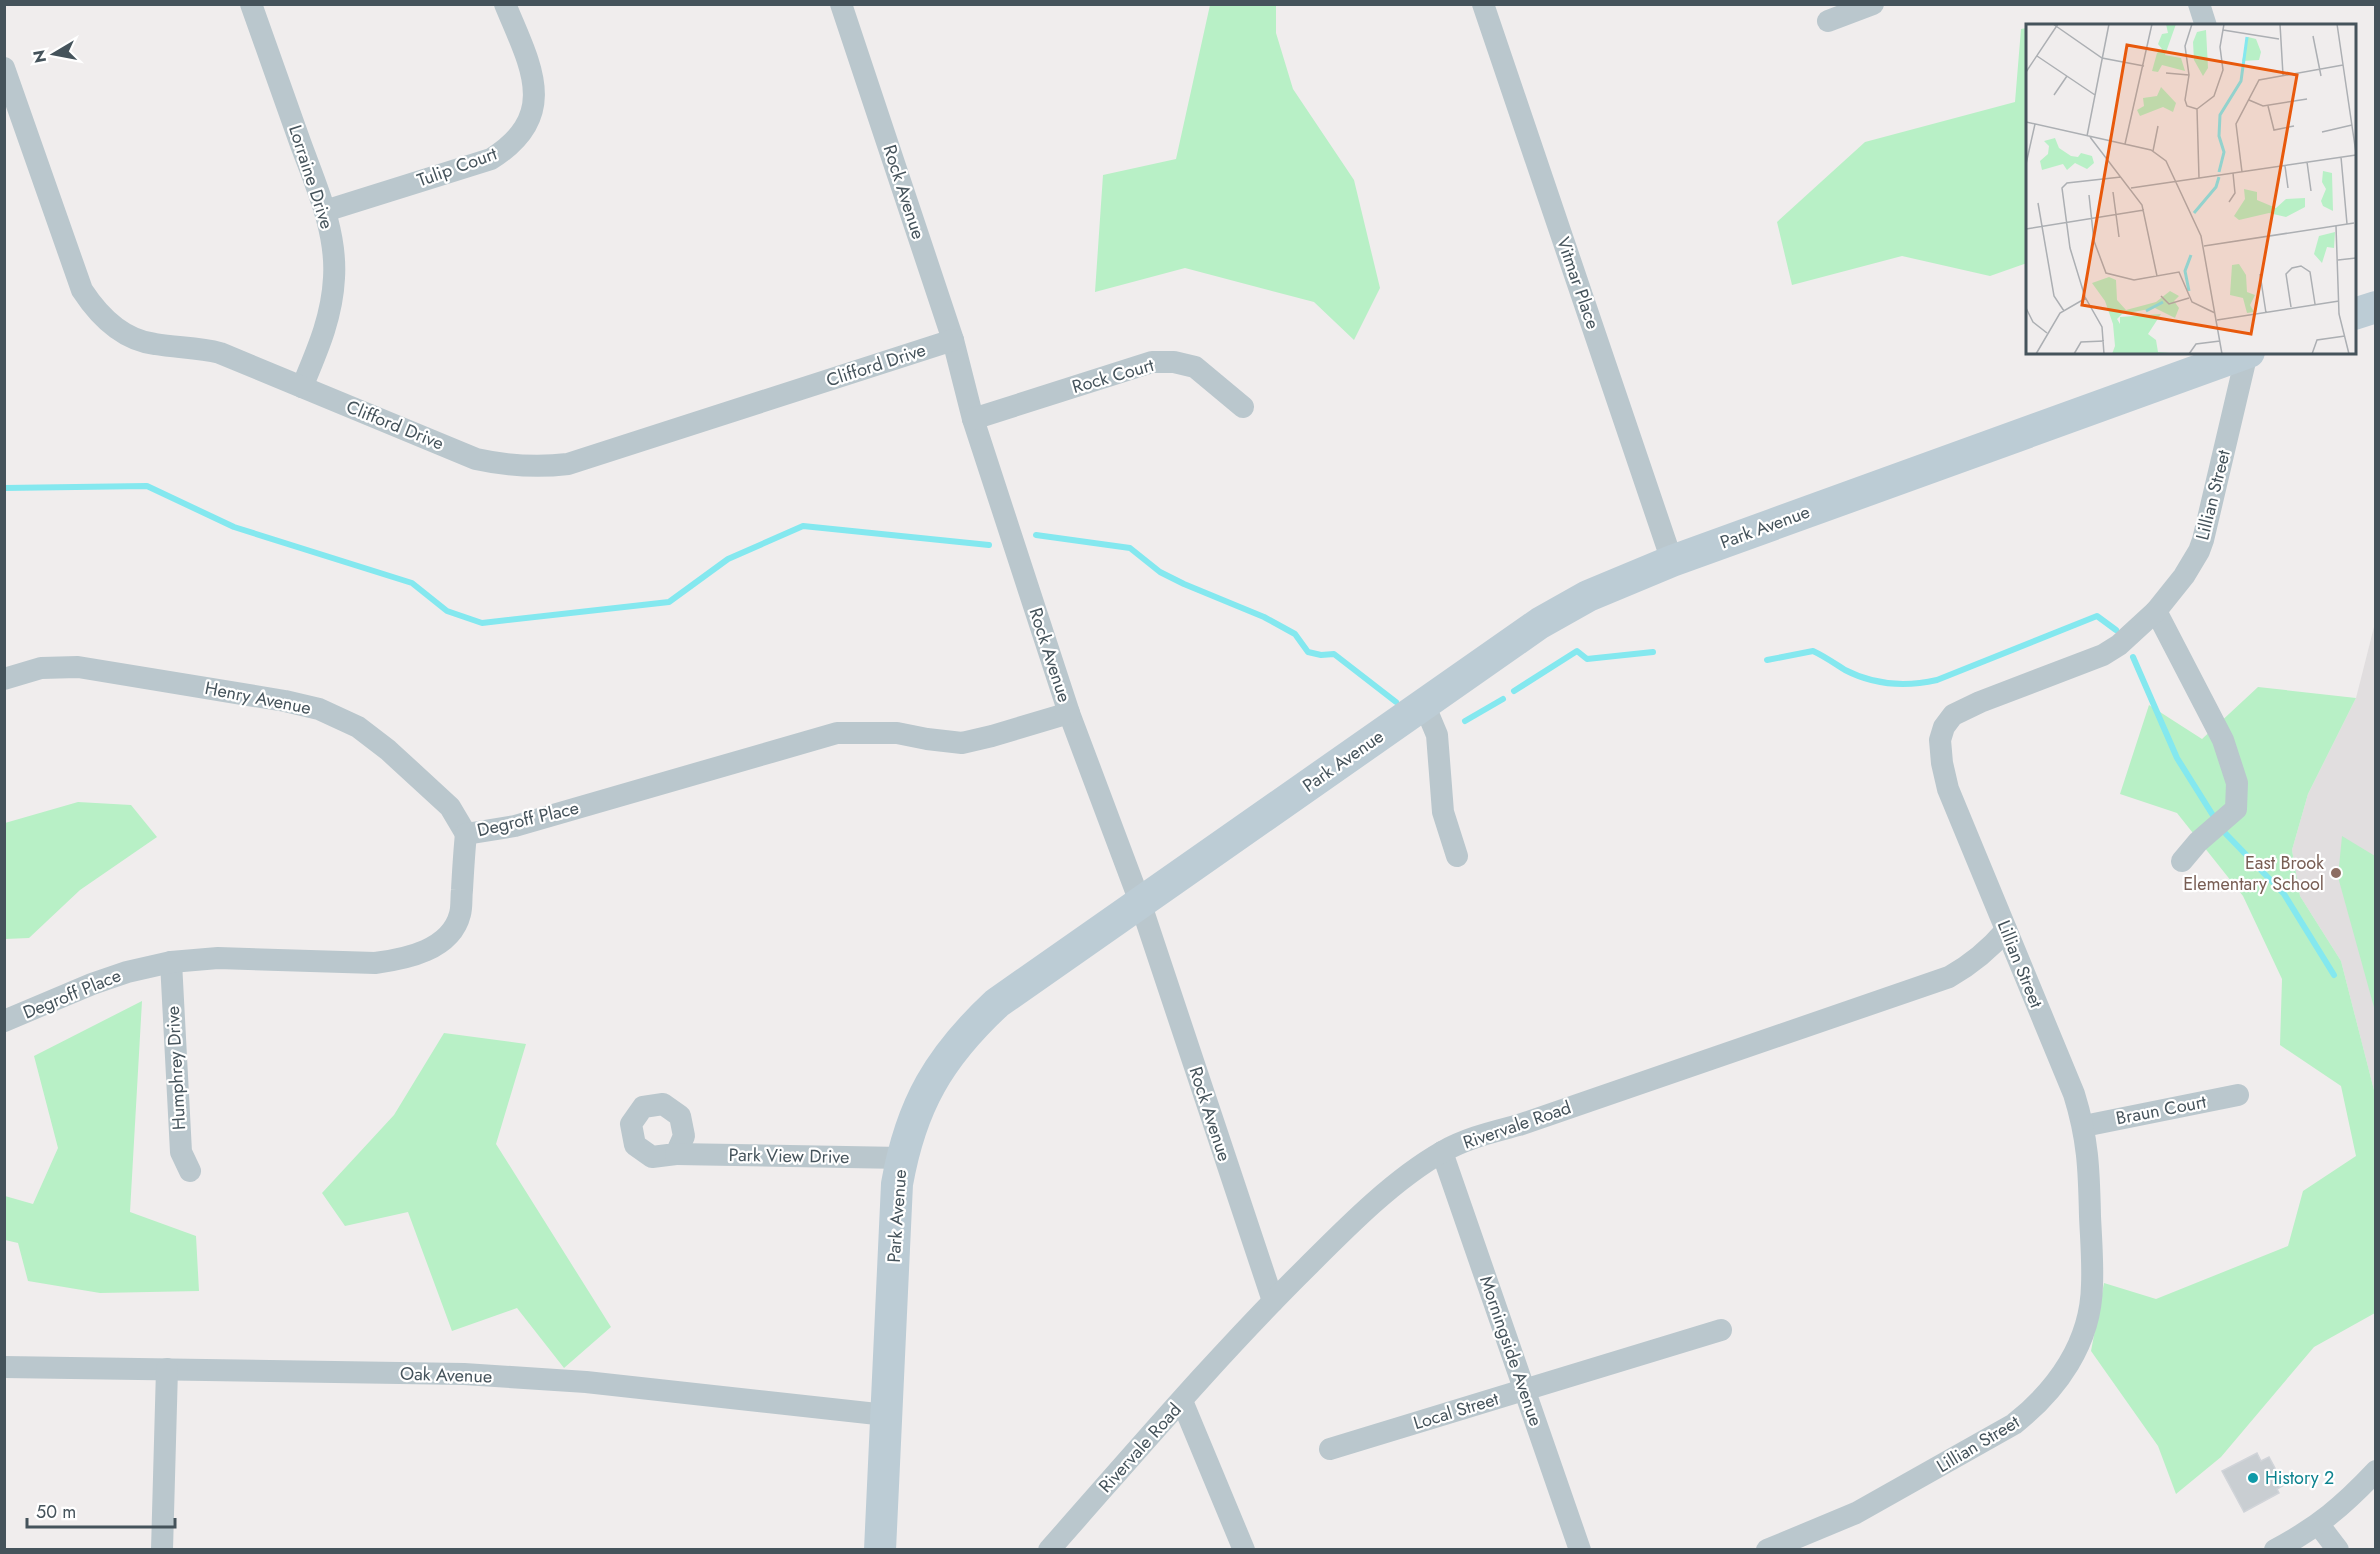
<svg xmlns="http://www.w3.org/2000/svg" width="2380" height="1554" font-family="Jost,sans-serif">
<rect width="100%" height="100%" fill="#f0eded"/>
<path fill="#e1dedf" d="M2375,623V1094L2341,961L2300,896L2292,850L2308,794L2356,698Z"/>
<g fill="#b8f0c6">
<path d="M1210,5H1276V33L1293,89L1354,180L1380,288L1354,340L1314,302L1185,268L1095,292L1103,175L1176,159Z"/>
<path d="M2027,28V263L1990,276L1902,256L1792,285L1777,222L1865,142L2015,102L2021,29Z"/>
<path d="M2258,687L2356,698L2308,794L2292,850L2300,896L2341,961L2375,1094V1313L2314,1347L2221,1457L2176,1494L2158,1446L2091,1351L2104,1283L2156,1299L2288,1246L2303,1191L2356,1156L2341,1086L2280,1045L2282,979L2243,896L2177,813L2120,794L2149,705L2202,739Z"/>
<path d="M78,802L131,805L157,837L80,890L29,938L5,939V823Z"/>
<path d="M2342,836L2375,856V1011L2338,877Z"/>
<path d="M142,1001L130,1212L196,1236L199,1291L100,1293L28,1281L18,1243L5,1240V1196L33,1204L58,1148L34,1056Z"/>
<path d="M444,1033L526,1044L496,1144L611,1327L564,1368L517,1308L452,1331L408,1212L345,1226L322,1193L394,1115Z"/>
</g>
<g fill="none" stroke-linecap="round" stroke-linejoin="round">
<g stroke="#84e8ef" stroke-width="6">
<path d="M4,488L147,486L234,527L412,583L447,611L482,623L669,602L728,559L803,526L989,545"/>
<path d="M1036,535L1130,548L1160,572L1184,584L1264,617L1295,634L1308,652L1321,655L1334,654L1396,702"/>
<path d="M2133,657L2177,758L2214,817"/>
<path d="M1767,660L1813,651C1824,656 1834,663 1845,670C1874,685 1906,687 1937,680L2097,616L2116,630"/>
<path d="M1514,691L1577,651L1587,659L1653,652"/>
<path d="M1465,721L1503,699"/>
<path d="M2226,834L2284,894L2334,975"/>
</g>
</g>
<path fill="#c9ced2" stroke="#d1d4d9" stroke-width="1.5" d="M2257,1453L2261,1461L2269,1457L2284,1485L2277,1489L2279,1493L2244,1512L2222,1471Z"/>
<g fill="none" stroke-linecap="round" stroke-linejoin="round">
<g stroke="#bac7cd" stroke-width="22">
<path d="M251,4C267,50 284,96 300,142C316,186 337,231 334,278C332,318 317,351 302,387"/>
<path d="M841,4L953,340L973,419L1069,713L1140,902L1273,1301"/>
<path d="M1483,4L1672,561"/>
<path d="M2199,4L2206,26"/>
<path d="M1828,21L1873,4"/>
<path d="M4,68L82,290C99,316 122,340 155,344C177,348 198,347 220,353L476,459C508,466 535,468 568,464L953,340"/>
<path d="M325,211L491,159C561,115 530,65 505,4"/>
<path d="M973,419L1152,362H1174L1195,367L1243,407"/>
<path d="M2156,611L2223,740L2237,783L2236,809L2198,842L2182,861"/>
<path d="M4,679L41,668L78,667L285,701L319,709L358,727L388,750L450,807L466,834"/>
<path d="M1424,704L1437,735L1443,812L1457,856"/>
<path d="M466,834L515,826L837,733H897L927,739L962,743L992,736L1069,713"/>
<path d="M171,962L181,1152L190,1171"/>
<path d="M4,1021L92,984L127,972L171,962L218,958L375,963C406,959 451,950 460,914C462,907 461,898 462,890C463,872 464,853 466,834"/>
<path d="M663,1104L680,1116L684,1136L676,1154L652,1157L635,1145L631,1124L643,1107Z"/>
<path d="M2084,1126L2238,1095"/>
<path d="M1442,1152L1580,1550"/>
<path d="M676,1154L902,1158"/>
<path d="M4,1367L464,1374L586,1382L886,1415"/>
<path d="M1182,1401L1244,1550"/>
<path d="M1330,1449L1721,1330"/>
<path d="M2319,1525L2338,1550"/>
<path d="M162,1550L167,1369"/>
<path d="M1049,1550C1134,1454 1217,1356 1307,1267C1347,1227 1393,1180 1442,1152C1466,1138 1493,1132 1519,1125L1949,977C1972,964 1989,950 2006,930"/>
<path d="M1767,1550L1856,1513L2014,1424C2057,1390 2091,1343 2092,1285C2093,1262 2091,1239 2090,1216C2089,1169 2088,1139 2074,1094L1948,789L1942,763L1940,740L1944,727L1953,715L1980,702L2103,655L2119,645L2156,611L2184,576L2199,551L2203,540L2247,353"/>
<path d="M2275,1550C2318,1527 2343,1506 2376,1471"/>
</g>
<g stroke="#bcccd5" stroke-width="32">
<path d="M2354,314L2376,307"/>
<path d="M880,1550L897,1184C911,1105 939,1057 997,1003L1540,623L1588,596L1672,561L2249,352"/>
</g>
</g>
<circle fill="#8d6e63" stroke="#fff" stroke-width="2" cx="2336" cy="873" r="6"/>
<circle fill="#0f9aa8" stroke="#fff" stroke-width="2" cx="2253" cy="1478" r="6"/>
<g text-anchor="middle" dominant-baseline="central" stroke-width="4.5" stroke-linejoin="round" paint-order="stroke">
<g font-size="18" fill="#45535b" stroke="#fff">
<text transform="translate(457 167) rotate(-20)">Tulip Court</text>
<text transform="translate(311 177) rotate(72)">Lorraine Drive</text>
<text transform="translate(904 192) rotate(72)">Rock Avenue</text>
<text transform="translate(1578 283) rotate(71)">Vitmar Place</text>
<text transform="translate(876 365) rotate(-18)">Clifford Drive</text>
<text transform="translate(1113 376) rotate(-16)">Rock Court</text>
<text transform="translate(395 425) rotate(22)">Clifford Drive</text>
<text transform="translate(2213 495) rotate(-76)">Lillian Street</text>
<text transform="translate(1765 527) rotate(-20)">Park Avenue</text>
<text transform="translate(1050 655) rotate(72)">Rock Avenue</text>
<text transform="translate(258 698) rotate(11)">Henry Avenue</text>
<text transform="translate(1343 761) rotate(-35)">Park Avenue</text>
<text transform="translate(528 819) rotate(-13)">Degroff Place</text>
<text transform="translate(2020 964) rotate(68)">Lillian Street</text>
<text transform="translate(72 994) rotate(-22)">Degroff Place</text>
<text transform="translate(176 1068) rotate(-93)">Humphrey Drive</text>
<text transform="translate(2161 1110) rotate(-11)">Braun Court</text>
<text transform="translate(1210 1114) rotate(72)">Rock Avenue</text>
<text transform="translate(1517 1125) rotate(-19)">Rivervale Road</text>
<text transform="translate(789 1156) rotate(1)">Park View Drive</text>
<text transform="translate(897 1216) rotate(-86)">Park Avenue</text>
<text transform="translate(1511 1351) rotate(71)">Morningside Avenue</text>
<text transform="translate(446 1375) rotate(2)">Oak Avenue</text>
<text transform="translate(1456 1411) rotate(-17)">Local Street</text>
<text transform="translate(1978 1444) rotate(-31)">Lillian Street</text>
<text transform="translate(1140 1448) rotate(-48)">Rivervale Road</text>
</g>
<g font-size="18" fill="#785e54" stroke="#fff" text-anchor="end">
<text x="2324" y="863">East Brook<tspan x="2324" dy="21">Elementary School</tspan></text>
</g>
<g font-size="18" fill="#0d838f" stroke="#fff" text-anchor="start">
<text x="2265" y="1478">History 2</text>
</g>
</g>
<g transform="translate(2026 24)">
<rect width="330" height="330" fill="#f0eded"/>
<path d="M140,0H150L139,31L155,34L159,47L136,41L132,48L126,47L131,29L136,25L132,20L136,10L142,9ZM180,6L182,44L177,52L168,36L167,18L171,8ZM222,13L230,15L235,28L233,36L216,37ZM135,63L150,79L147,88L137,83L114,92L111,86L118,82L117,74L131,72ZM29,114L33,124L45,132L52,133L55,129L66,132L68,139L61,145L49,139L41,146L37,140L16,146L14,137L22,130L23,122L18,117ZM297,147L306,149L307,187L297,182L295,177L300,165L296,158ZM218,165L231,168V176L250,184L260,175L279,174V183L260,193L243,189L213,196L208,192L219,175ZM309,208L308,224L301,223L296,239L288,230L293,212ZM213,240L220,251L221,268L229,271L224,281L228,288L221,289L217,274L204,271L206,241ZM83,253L90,256L91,276L100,286L130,278L144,267L153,272L148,277L153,284L149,294L129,284L96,290L91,295L94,300V293L135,290L122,310L130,316L132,328L155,330H86L89,322L87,300L79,277L66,259Z" fill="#b8f0c6"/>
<path fill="none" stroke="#84e8ef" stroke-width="3" d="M193,148L198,128L193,112L194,91L215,57L221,13M168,189L190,163L193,153M163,267L159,247L165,231M120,287L137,278"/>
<path fill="none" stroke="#acafb3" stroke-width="1.5" d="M27,0L76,34L118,42M166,0L159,22L163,51L159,76L161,82L171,85M254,0L257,51M311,0L330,129M197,6L253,15M287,12L295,52M11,32L69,71M0,48L32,0M140,49L163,51M28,71L41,52M223,76L237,82L281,75M242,82L248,106L268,102M171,85L188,72L197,46L194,23L198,0M171,85L173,154M0,98L125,126L140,137L175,212L196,330M296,108L326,101M61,112L83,0M64,113L116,181L131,252M99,120L126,0M127,127L132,102M315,133L321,200M281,138L285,167M0,140L9,100M259,142L262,164M216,148L210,100L233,56L317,41M105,164L330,131M87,168L93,213M63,171L68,217L80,249L108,256L153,248L166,278L189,289M203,178L209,169L207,149M12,179L28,272L38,287M310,202L313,290L323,330M0,205L118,186M178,222L328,199M312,236L330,234M234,250L240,289M135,272L143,280L163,274M265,283L260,250L266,244L275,242L284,248L289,280M0,284L7,298L21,309M191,296L313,277M10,330L34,289L60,274M48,330L55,318L78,317M78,330L76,303L59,273L44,224L36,164L41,159L95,153M163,330L170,320L194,317M286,330L291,316L319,312"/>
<path fill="#e8590c" fill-opacity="0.15" stroke="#e8590c" stroke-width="3" d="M101,21L271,51L225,310L56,281Z"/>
<rect width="330" height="330" fill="none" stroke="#45535b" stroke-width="3"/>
</g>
<rect width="2380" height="1554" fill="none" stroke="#45535b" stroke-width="12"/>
<g transform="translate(54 54) rotate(260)" stroke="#ffffff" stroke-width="4.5" paint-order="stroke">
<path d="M0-4.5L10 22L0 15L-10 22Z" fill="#45535b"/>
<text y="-9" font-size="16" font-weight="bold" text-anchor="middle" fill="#45535b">N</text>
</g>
<path d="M27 1518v9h148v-9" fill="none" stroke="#45535b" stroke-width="3"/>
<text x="36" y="1518" font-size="18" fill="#45535b" stroke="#ffffff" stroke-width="4.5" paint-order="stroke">50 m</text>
</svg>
